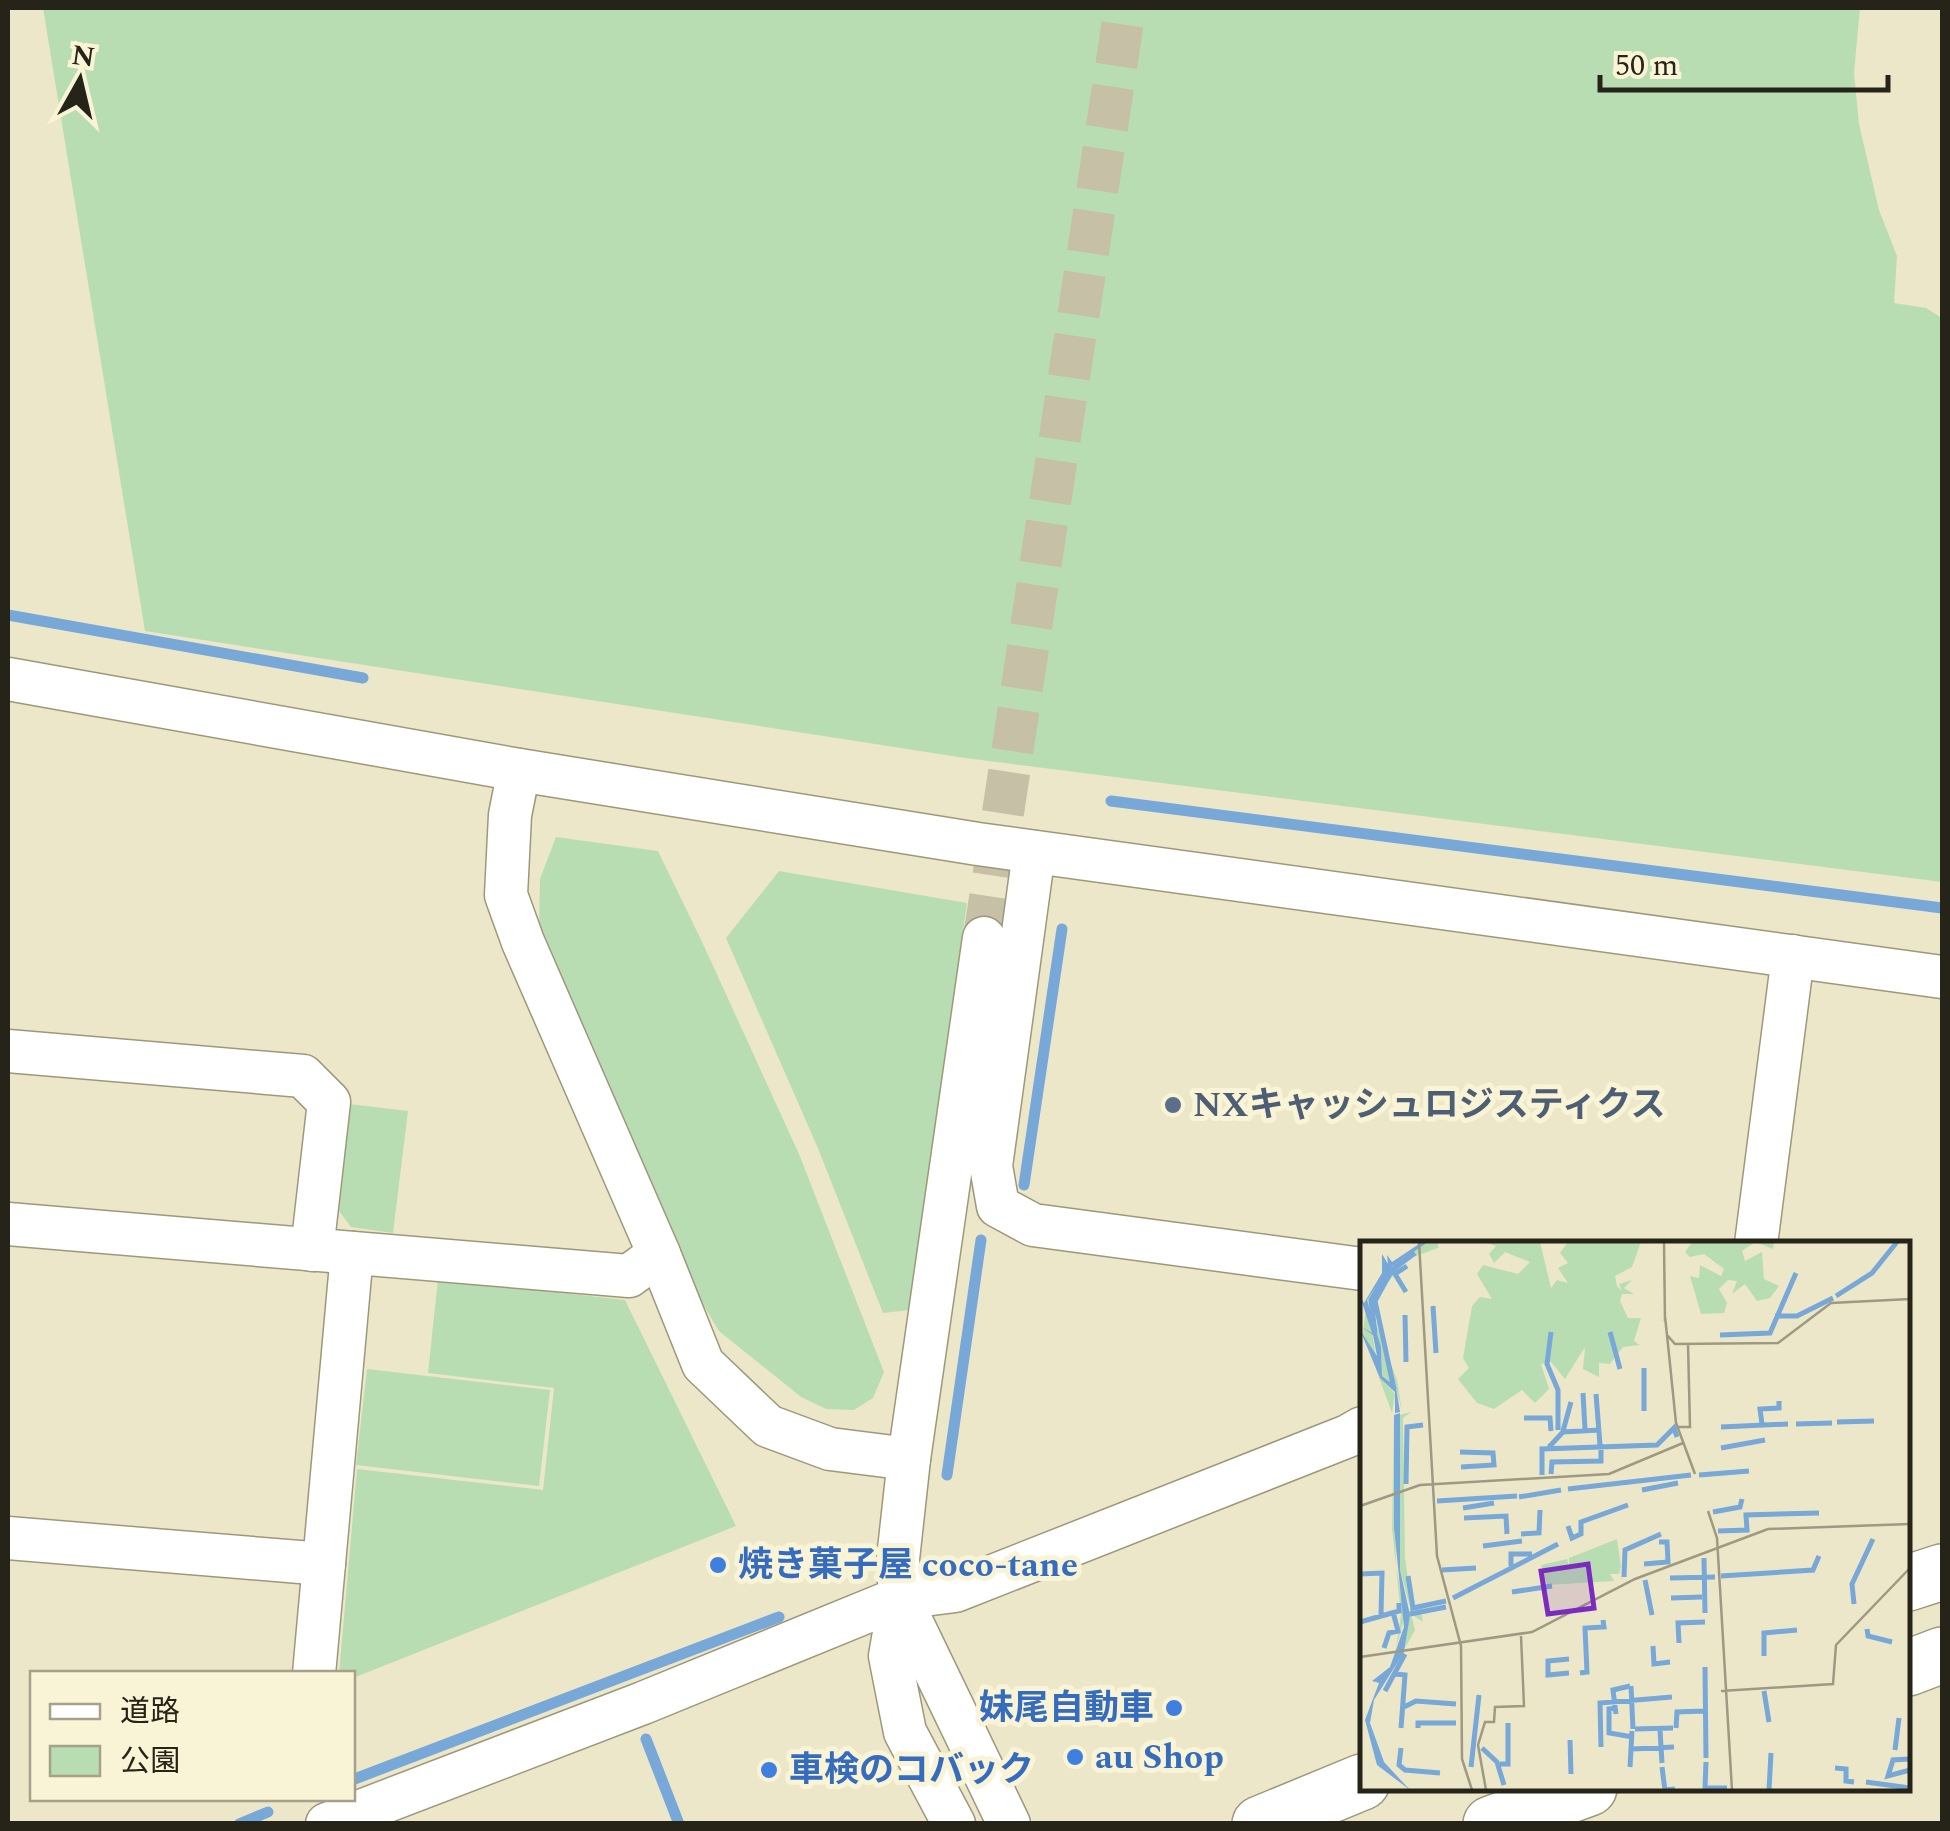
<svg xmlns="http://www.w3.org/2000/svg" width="1950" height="1831" font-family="Spectral,'Noto Sans JP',serif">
<rect width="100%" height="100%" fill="#ede7c9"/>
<g fill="#b9ddb3">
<path d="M43,8H1860L1854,73L1859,124L1879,210L1897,256L1894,303L1926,308L1942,318V882L965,758L145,631Z"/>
<path d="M556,837L658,851L704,946L799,1154L884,1372L873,1398L854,1410L826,1409L801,1397L719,1331L670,1250L539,928L540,879Z"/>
<path d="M779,871L967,903L909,1310L883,1313L817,1146L726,938Z"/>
<path d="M349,1104L408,1111L393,1233L351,1227L336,1207Z"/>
<path d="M438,1279L625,1300L736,1526L353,1678L352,1674H339L357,1469L543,1490L554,1388L428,1373Z"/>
<path d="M367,1369L550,1390L539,1486L356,1465Z"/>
</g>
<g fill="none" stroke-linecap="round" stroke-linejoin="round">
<g stroke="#77a8d8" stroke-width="11">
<path d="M8,615L363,678"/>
<path d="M1111,801L1942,908"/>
<path d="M1024,1185L1062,929"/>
<path d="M947,1475L981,1240"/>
<path d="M646,1739L679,1824"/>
<path d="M352,1780L779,1617"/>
<path d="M239,1824L268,1812"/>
</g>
<path stroke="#c5c0a6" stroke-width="42" stroke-dasharray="42 21" stroke-linecap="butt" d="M984,938L1125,8"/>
<g stroke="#9d987c" stroke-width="45">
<g id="minor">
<path d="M8,679L519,770L978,844L1942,977"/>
<path d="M519,770L510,815L506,895L523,942L659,1254L703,1364L768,1426L830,1449L909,1459"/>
<path d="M1034,852L991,1166L998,1206L1033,1225L1362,1269"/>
<path d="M8,1051L303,1076L329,1102L312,1250"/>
<path d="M8,1224L629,1276L659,1254"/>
<path d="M1756,1244L1793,956"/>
<path d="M8,1538L324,1564"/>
<path d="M900,1598L1009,1824"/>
<path d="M314,1674L352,1253"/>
<path d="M327,1824L643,1703L900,1598L955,1591L1348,1436L1362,1428"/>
<path d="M954,1824L905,1732L890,1656L900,1598L898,1559L909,1459L984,938"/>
</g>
</g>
<g stroke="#9d987c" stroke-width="58">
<g id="major">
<path d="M1908,1583L1942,1572"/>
<path d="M1908,1668L1942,1655"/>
<path d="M1260,1824L1362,1782"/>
<path d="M1491,1824L1589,1788"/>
</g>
</g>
<use href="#minor" stroke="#fff" stroke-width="42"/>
<use href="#major" stroke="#fff" stroke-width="55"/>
</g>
<circle fill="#5c6f8a" stroke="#faf4d6" stroke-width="4" cx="1173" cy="1105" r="10"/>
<g fill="#3f7fe0" stroke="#faf4d6" stroke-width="4">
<circle cx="718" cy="1565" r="10"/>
<circle cx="1174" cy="1708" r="10"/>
<circle cx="1075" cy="1757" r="10"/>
<circle cx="769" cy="1770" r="10"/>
</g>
<g text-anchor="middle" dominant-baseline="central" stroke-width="10" stroke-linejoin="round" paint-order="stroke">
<g font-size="35" font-weight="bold" fill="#4e5e75" stroke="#faf4d6" text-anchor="start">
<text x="1193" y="1105">NXキャッシュロジスティクス</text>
</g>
<g font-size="35" font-weight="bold" fill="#366cbe" stroke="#faf4d6" text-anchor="start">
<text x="738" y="1565">焼き菓子屋 coco-tane</text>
<text x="1154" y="1708" text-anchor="end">妹尾自動車</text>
<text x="1095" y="1757">au Shop</text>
<text x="789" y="1770">車検のコバック</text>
</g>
</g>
<g transform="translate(1360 1241)">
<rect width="550" height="550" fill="#ede7c9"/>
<path d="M68,1H78V7L48,18L29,40L30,32L14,60V77L37,139L42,170L36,146L22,135L21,106L11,85L19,135L35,153L32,172L3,93L7,59L27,28ZM124,1H180L191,47L197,39L208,42L198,27L208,22L200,12L208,1H281L272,26L255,35L257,45L262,50L259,43L272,39L264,47L274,53H262L260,60L268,77H281L274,100L280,104L263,106L250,123L239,122V136L223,128L225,106L205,138L191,121L181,123L189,148L175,162L162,149L134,168L117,162L98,138L109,127L103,117L112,65L120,56L132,58L117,33L123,24L158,33L170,21L145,11L134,22L129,13L136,5ZM332,1H414L413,8L395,1L382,10L385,20L402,11L404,38L419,45L410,57L397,60L385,43L372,53L377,40L368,39L359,48L367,62L364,72L341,73L330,35L339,37L340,24L361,35L364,28L344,13L330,16L325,11ZM51,171L43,177L45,316L52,367L77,363L51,371L78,367L61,372L63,381L51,373L55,389L45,407L50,366L40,329L39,192L40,174ZM34,174L36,325L45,375L36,407L41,374L32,287ZM257,298L261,325L259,333H250L254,340L187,344L181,324L207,318L209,325V317Z" fill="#b9ddb3"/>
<path d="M62,1H68L27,29L7,59L21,106L22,135L36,146L40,171L35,172V151L20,137L0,89L17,115L13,94L0,85L12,92L0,55L4,62L22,32V13L28,23L27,14L32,21ZM40,172V329L50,374L44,411L14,459L10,482L24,521L50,549L17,524L5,479L19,442L12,440L30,426L44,386L34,286V174Z" fill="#77a8d8"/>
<path fill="none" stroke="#77a8d8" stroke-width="5" d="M46,51L35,33L47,25M476,55L512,32L537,1M73,65L76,112M45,74L46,121M415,75H437L473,57M191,91L187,123L198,149V189M250,91L260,128M15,92L11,59L30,26M360,94L410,92L436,32M284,127V170M34,148L15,60L32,29L55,12M223,152L225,189M236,153L240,204M164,177H190L191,190M477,181L514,180M402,183L400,168L419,167V160M436,183L472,182M361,186L428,183M203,190L211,161M189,206L203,191L240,189M361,207L405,199M100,211L133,212L134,224L101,226M191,233L192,221L241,220V207M182,234V208L297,204L314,187L317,196M339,234L389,230M46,243L47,186L63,184M208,248L331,234M282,249L318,242M159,256L201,249M77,260L157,255M103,267L134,262M353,271L380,266L382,258M104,277L146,275L147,293M208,285L212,297L221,293V281L268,264M358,290L387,289L386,274L459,272M161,293L179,292L180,269M123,305L162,300M344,317L345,372M284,323L308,321L307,301H299M151,325V313H172M82,329L116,327M0,333L22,332L21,374M48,335L53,367L86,360M361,335L453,329L459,315M264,336L265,309L301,293M310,337L355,336M285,339L292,374M152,351L192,345M93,357L198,303M311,357L342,356M494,363L492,343L513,298M50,373L86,366M0,381L39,370V362M507,388L508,395L532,401M319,402L318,382L345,381M293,405L294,423L310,421M24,407L29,392L38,390L33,371M404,415V392L437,389M209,418L188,420V434L209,432M345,426L346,517M220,432L227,431L225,387L244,386L243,379M35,433L45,434L41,487M271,445L273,488M25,450L45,413M404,450L409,481M44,466L56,460L96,463M256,467L249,468V492L273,496M256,473L253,449L270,445M58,487V482H96M316,487L317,471L344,470M275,488L313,487M300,489L302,522M210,499L211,533M241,506L240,462L312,456M41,507L39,524L45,529L80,532M122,507L137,521L144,544M272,508L314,506M535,509L539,477M549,518L533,519L528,535L550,529M346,521L345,547H367M140,523H148V482M111,526L119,454M270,526L272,490M302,526L304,542L305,549L315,548M475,527L486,528V540L494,541M506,541L550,547M409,549L411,512"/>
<path fill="none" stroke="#9d9983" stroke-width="2.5" d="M59,1L77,315L101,405L102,518L112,549M304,1L305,80M305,76L307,94L315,103L418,102L471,62L550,58M307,94L316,182L335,233M317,186H330L328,103M0,265L60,244L249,233L323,202M348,270L357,297L372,549M0,416L172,391L275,338L408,288L550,283M361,450L473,443L476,404L550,327M126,549L118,504L125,481H134L135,466L164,465L161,395"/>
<path fill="#7b2cbf" fill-opacity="0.15" stroke="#7b2cbf" stroke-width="5" d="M228,323L234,367L188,373L181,330Z"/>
<rect width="550" height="550" fill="none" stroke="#262419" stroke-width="5"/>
</g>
<rect width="1950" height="1831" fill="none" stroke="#262419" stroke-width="20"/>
<rect x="30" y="1671" width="325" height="130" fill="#faf4d6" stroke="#a5a18a" stroke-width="2.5"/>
<rect x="50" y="1704" width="50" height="15" fill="#ffffff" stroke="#a5a18a" stroke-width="2.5"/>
<text x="120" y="1721" font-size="30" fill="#262419">道路</text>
<rect x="50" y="1746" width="50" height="30" fill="#b9ddb3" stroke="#a5a18a" stroke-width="2.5"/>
<text x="120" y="1771" font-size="30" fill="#262419">公園</text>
<g transform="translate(80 80) rotate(8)" stroke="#faf4d6" stroke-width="8" paint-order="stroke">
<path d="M0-8L18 38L0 25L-18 38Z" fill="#262419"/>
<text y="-15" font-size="28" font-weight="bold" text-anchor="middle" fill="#262419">N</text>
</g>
<path d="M1600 75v15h288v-15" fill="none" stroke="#262419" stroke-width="5"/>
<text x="1615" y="75" font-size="30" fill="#262419" stroke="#faf4d6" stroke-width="8" paint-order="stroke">50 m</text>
</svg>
